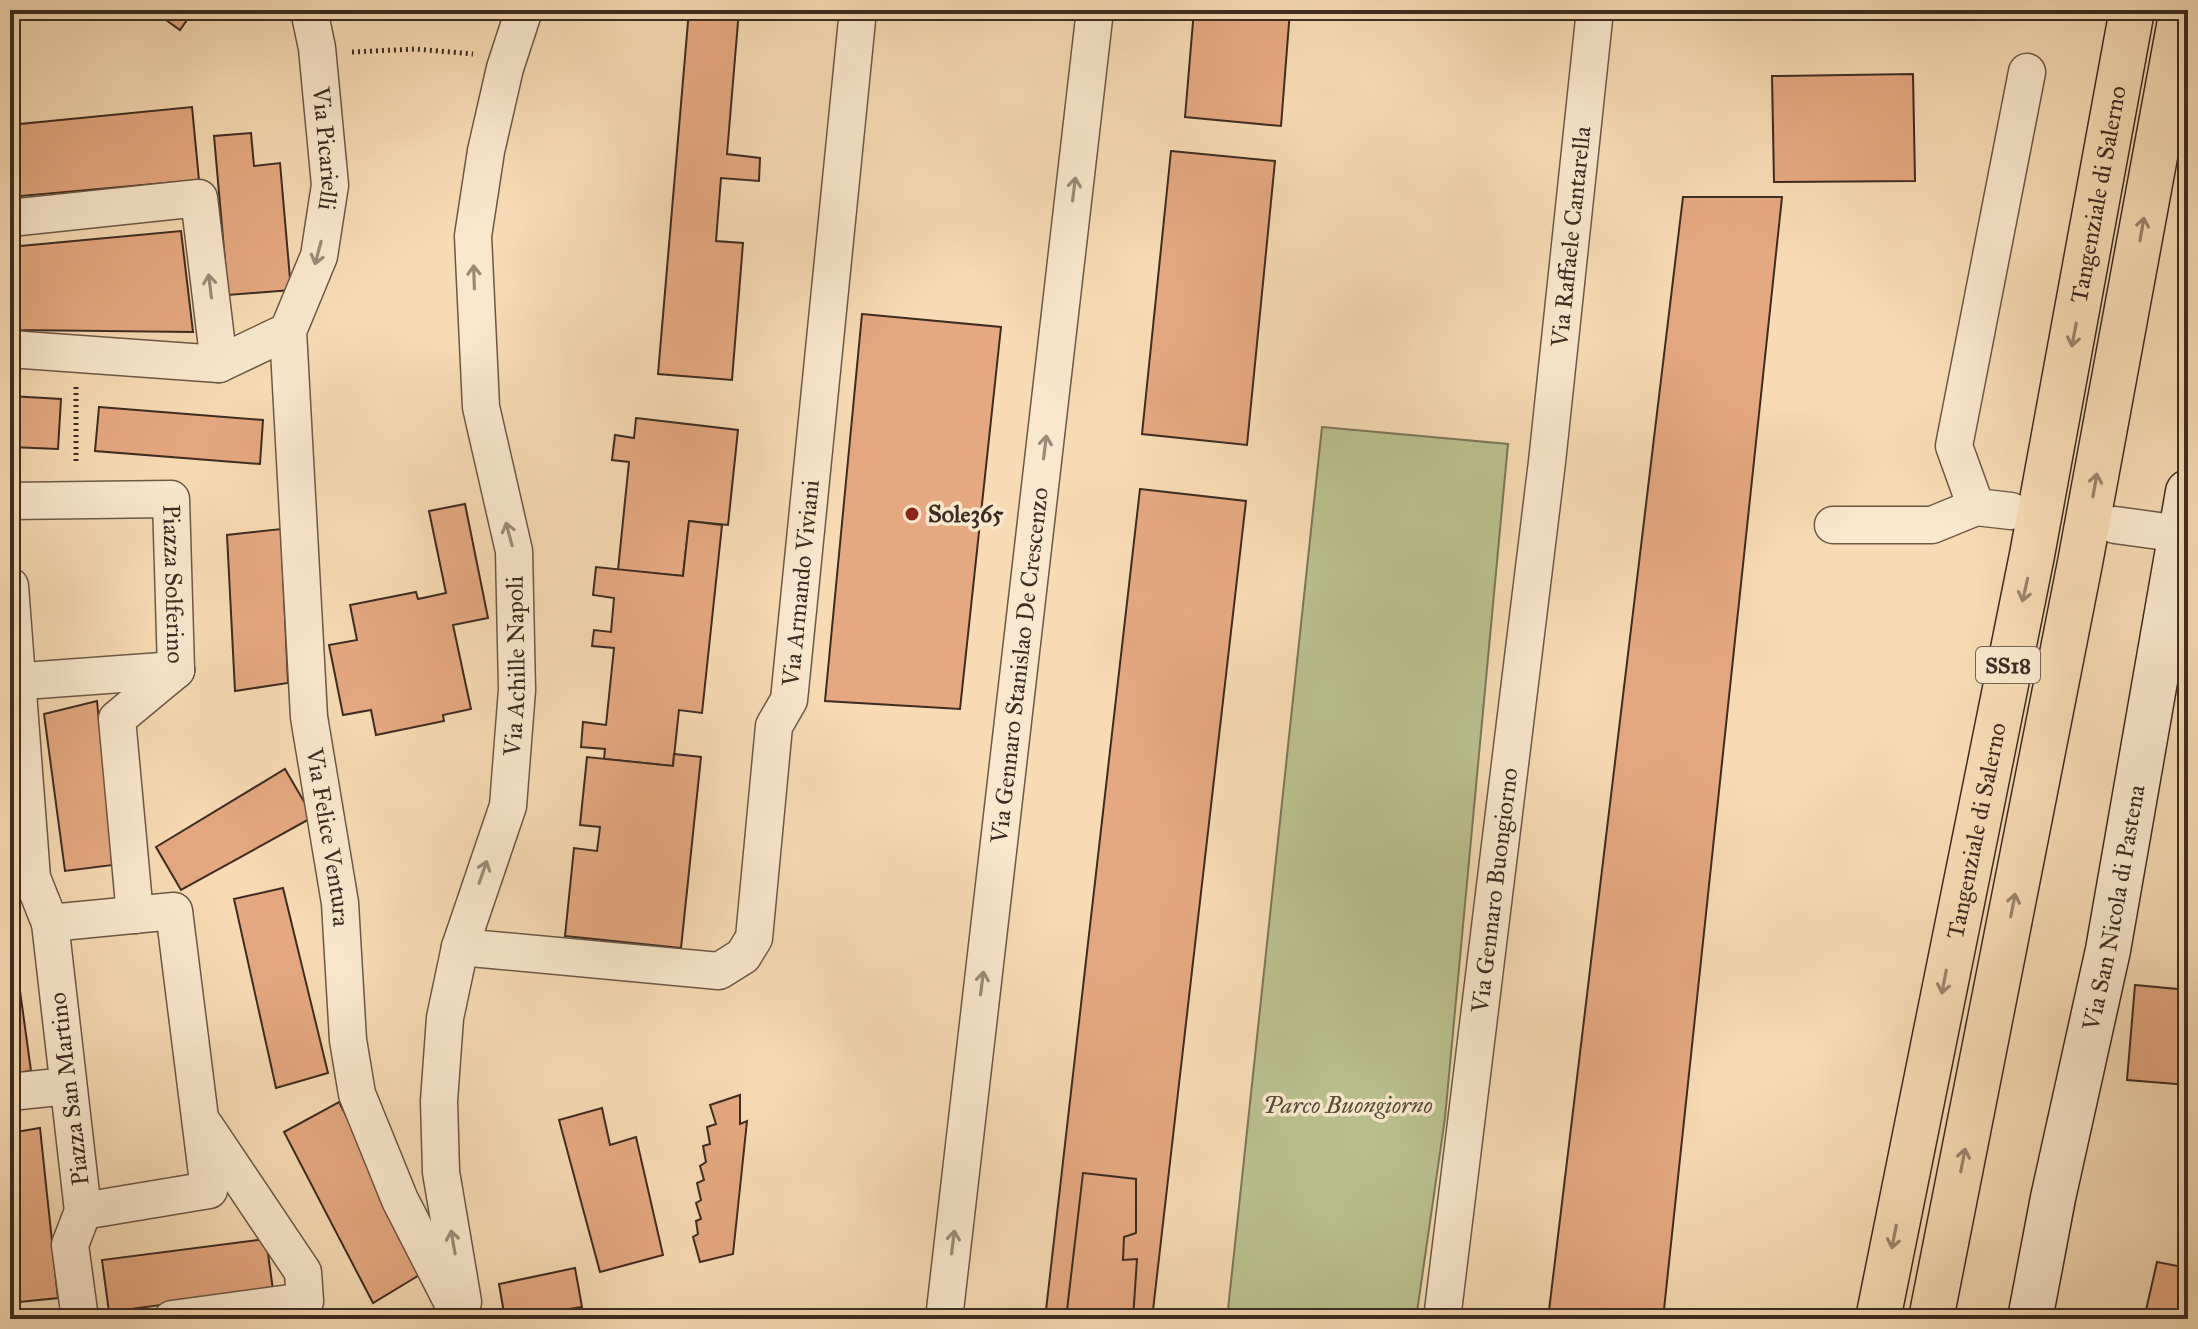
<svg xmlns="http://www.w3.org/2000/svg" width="2198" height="1329" font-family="'IM FELL Great Primer',serif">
<rect width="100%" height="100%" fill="#f6dbb4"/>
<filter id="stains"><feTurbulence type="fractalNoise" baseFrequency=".0025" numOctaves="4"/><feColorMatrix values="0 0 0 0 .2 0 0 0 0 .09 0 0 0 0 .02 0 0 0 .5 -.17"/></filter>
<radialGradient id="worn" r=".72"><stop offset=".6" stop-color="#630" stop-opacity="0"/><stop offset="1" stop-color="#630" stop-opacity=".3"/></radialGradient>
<path fill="#bac18f" stroke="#7c7659" stroke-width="2" d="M1322,427L1508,444L1445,1118L1416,1319H1227Z"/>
<g fill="#e6a880" stroke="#3d2c23" stroke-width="2">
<path d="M152,10H194L180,30Z"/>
<path d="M689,10H739L727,154L760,158L759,181L721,178L716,241L743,243L732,380L658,374Z"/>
<path d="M1194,10H1290L1281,126L1185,117Z"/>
<path d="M1913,74L1915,181L1774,182L1772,76Z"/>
<path d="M192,107L199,180L10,197V125Z"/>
<path d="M251,133L254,166L280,163L291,290L228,295L214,136Z"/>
<path d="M1171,151L1275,161L1247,445L1142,434Z"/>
<path d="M1683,197H1782L1663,1319H1548Z"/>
<path d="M181,231L193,332L15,330L10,302V247Z"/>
<path d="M862,314L1001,327L960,709L825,701Z"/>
<path d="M10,396L61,399L58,449L10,447Z"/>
<path d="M99,407L263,420L260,464L95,451Z"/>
<path d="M636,418L738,430L728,525L689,521L683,576L618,570L629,462L612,460L615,435L634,438Z"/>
<path d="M1140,489L1246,501L1152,1319H1045Z"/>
<path d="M465,504L488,618L453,625L471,709L443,715L444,721L376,735L371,710L343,715L329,645L357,640L350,605L416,592L418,599L446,593L429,511Z"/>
<path d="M689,521L722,525L702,713L679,710L673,766L604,759L605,749L581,747L583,722L606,725L614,648L592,646L594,630L611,632L614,598L593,595L596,567L683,576Z"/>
<path d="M281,529L288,683L235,691L227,535Z"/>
<path d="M97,701L113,865L65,871L44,714Z"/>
<path d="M674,754L701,757L681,948L565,936L574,848L597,851L600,827L580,825L587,757L673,766Z"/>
<path d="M285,769L313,817L181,890L156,847Z"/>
<path d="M283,888L328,1073L276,1088L234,899Z"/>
<path d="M10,918L31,1071L10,1074Z"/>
<path d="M2135,985L2188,990V1085L2127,1080Z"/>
<path d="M740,1095V1124L747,1121L733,1254L700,1262L693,1237L698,1234L696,1221L701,1219L696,1203L701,1200L697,1183L704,1180L700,1166L706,1162L703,1146L710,1144L707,1127L716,1124L710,1105Z"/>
<path d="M339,1102L426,1271L373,1303L284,1132Z"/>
<path d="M602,1108L610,1145L636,1137L663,1255L600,1272L559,1120Z"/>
<path d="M40,1128L58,1298L10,1303V1133Z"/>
<path d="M1083,1173L1136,1179V1233L1124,1237L1123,1260L1137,1259L1133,1319H1066Z"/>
<path d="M266,1239L273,1290L109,1312L102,1260Z"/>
<path d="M2157,1262L2188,1268V1319H2144Z"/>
<path d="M575,1268L582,1307L505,1319L499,1284Z"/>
</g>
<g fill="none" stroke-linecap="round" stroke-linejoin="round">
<g stroke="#6b5847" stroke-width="39">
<g id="street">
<path id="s1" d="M309,10L317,48L330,185L319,256L288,331L309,717L340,903L348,1040L357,1094L400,1200L461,1319"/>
<path d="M10,218L199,198L219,364"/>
<path d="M10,349L219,364L288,331"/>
<path id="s2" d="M10,501L171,499L176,670"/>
<path d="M1976,507L1954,446L2027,72"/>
<path d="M1833,525H1932L1976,507L2011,511"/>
<path d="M2115,525L2181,534"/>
<path d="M10,586L32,878L50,923"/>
<path d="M10,682L176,670"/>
<path d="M174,911L209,1190L83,1211L50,923Z"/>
<path d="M135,915L117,719L176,670"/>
<path id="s3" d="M460,947L719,971L743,956L754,938L774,726L789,700L858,10"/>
<path d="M10,1092L68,1086"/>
<path id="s4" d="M463,1302L441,1172L439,1101L445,1018L460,947L508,806L517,690L514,551L481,407L473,236L486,151L505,68L524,10"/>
<path d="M80,1319L70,1245L83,1211"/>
<path d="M172,1319L305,1301L303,1272L205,1126"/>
<path id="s5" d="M944,1319L1095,10"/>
<path id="s6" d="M1442,1319L1547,462L1595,10"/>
</g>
</g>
<g stroke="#3d2c23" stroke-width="47">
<g id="secondary">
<path id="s7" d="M2030,1319L2053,1198L2108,950L2188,492"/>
</g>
</g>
<g stroke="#3d2c23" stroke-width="47">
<g id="highway">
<path id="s8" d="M1878,1319L2032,555L2132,10"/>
<path d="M1931,1319L2080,563L2182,10"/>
</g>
</g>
<g stroke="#3d2c23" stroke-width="5" stroke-dasharray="2 4" stroke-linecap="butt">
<path d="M352,52L416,49L473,54"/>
<path d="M76,387V465"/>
</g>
<use href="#street" stroke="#f9e8ce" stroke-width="36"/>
<use href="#secondary" stroke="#f9e8ce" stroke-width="44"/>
<use href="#highway" stroke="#f6dbb4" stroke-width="44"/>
</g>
<defs><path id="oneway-shaft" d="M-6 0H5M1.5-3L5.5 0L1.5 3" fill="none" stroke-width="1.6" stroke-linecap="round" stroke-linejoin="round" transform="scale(2)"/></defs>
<g stroke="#9b8a78">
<use href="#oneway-shaft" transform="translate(1074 189) rotate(-83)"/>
<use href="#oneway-shaft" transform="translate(318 253) rotate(105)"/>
<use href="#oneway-shaft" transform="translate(474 277) rotate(-92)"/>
<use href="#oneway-shaft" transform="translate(210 286) rotate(-97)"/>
<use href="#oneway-shaft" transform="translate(1045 447) rotate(-83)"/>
<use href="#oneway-shaft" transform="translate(509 534) rotate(-105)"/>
<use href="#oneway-shaft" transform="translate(483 872) rotate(-71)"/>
<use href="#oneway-shaft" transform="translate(982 983) rotate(-83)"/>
<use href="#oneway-shaft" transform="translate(453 1242) rotate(-100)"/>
<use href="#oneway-shaft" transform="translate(953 1242) rotate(-83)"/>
</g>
<g stroke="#9a846c">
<use href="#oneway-shaft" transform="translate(2142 229) rotate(-80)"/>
<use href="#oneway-shaft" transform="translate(2074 335) rotate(101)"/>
<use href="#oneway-shaft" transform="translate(2095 485) rotate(-80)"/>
<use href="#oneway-shaft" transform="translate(2025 590) rotate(103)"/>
<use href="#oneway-shaft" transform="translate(2013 905) rotate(-79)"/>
<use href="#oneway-shaft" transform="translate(1944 982) rotate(101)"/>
<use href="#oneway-shaft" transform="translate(1963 1160) rotate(-79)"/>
<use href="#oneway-shaft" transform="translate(1894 1237) rotate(101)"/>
</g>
<circle fill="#8f2418" stroke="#f9e8ce" stroke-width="3" cx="912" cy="514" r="8"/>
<g text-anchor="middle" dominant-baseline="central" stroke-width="7" stroke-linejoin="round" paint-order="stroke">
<rect fill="#f9e8ce" stroke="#756456" stroke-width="2" x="1976" y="647" width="64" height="36" rx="6"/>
<g font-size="22" font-weight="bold" fill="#3d2c23">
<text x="2008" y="665">SS18</text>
</g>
<g font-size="24" fill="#3d2c23" stroke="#f9e8ce">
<text stroke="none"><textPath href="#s1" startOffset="140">Via Picarielli</textPath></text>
<text stroke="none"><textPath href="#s8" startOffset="1146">Tangenziale di Salerno</textPath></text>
<text stroke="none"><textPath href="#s6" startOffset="1090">Via Raffaele Cantarella</textPath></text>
<text stroke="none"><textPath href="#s3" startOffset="670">Via Armando Viviani</textPath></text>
<text stroke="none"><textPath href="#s2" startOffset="246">Piazza Solferino</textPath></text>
<text stroke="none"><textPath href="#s5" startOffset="658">Via Gennaro Stanislao De Crescenzo</textPath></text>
<text stroke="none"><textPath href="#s4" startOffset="648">Via Achille Napoli</textPath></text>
<text stroke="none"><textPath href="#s8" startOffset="498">Tangenziale di Salerno</textPath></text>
<text stroke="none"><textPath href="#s1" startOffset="838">Via Felice Ventura</textPath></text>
<text stroke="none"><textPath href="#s6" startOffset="432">Via Gennaro Buongiorno</textPath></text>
<text stroke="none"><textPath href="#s7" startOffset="420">Via San Nicola di Pastena</textPath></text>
<text transform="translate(69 1089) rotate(-97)">Piazza San Martino</text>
</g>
<g font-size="24" font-weight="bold" fill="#3d2c23" stroke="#f9e8ce" text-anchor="start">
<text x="928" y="514">Sole365</text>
</g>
<g font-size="24" font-style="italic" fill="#564a39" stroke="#f9e8ce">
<text x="1348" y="1105">Parco Buongiorno</text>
</g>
</g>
<rect width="2198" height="1329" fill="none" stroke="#f6dbb4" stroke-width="40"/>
<rect x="12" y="12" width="2174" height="1305" fill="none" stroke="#3d2c23" stroke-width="4"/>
<rect x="20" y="20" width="2158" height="1289" fill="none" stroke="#3d2c23" stroke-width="2"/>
<rect width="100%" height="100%" filter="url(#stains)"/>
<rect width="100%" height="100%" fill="url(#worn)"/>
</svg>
